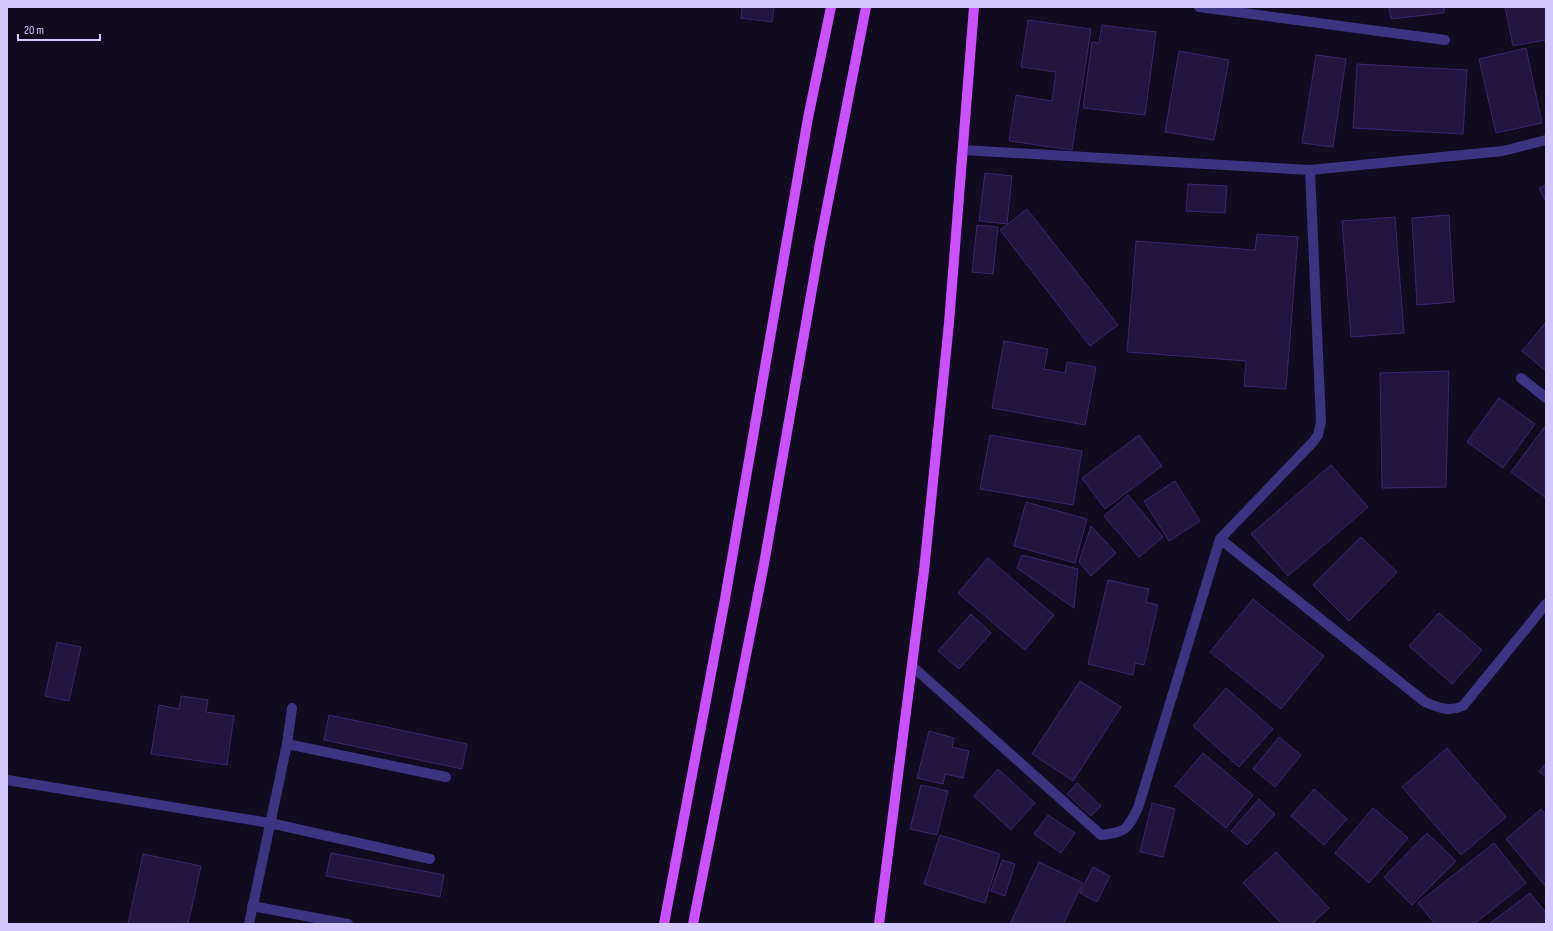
<svg xmlns="http://www.w3.org/2000/svg" width="1553" height="931" font-family="'Sofia Sans Condensed',sans-serif">
<rect width="100%" height="100%" fill="#100b1f"/>
<g fill="#221641" stroke="#3a266e">
<path d="M742,7H774L772,22L741,18Z"/>
<path d="M1389,7H1444V13L1391,19Z"/>
<path d="M1505,7H1546V40L1513,46Z"/>
<path d="M1028,20L1091,29L1072,150L1009,141L1016,95L1052,101L1056,72L1021,67Z"/>
<path d="M1102,25L1156,32L1145,115L1083,108L1092,42L1099,43Z"/>
<path d="M1526,48L1542,123L1496,133L1479,59Z"/>
<path d="M1179,51L1229,60L1214,140L1165,132Z"/>
<path d="M1316,55L1346,59L1333,147L1302,143Z"/>
<path d="M1357,64L1467,70L1463,134L1353,128Z"/>
<path d="M985,173L1012,176L1007,224L979,221Z"/>
<path d="M1188,184L1227,186L1225,213L1186,211Z"/>
<path d="M1546,185V202L1539,188Z"/>
<path d="M1027,209L1118,325L1090,346L1000,230Z"/>
<path d="M1449,215L1454,302L1417,305L1412,218Z"/>
<path d="M1395,217L1404,333L1351,337L1342,221Z"/>
<path d="M977,225L998,227L993,274L972,272Z"/>
<path d="M1257,234L1298,237L1286,389L1244,386L1246,361L1127,352L1136,241L1255,250Z"/>
<path d="M1546,322V371L1522,351Z"/>
<path d="M1004,341L1048,349L1044,369L1065,373L1067,362L1096,367L1085,425L992,408Z"/>
<path d="M1449,371L1446,487L1382,488L1380,373Z"/>
<path d="M1499,398L1535,424L1503,468L1467,442Z"/>
<path d="M1546,425V498L1511,472Z"/>
<path d="M990,435L1082,451L1073,505L980,489Z"/>
<path d="M1139,435L1162,466L1105,509L1082,478Z"/>
<path d="M1331,465L1368,507L1288,576L1251,534Z"/>
<path d="M1175,481L1200,521L1169,541L1144,501Z"/>
<path d="M1128,495L1163,537L1139,557L1104,516Z"/>
<path d="M1026,502L1087,519L1075,563L1014,546Z"/>
<path d="M1091,526L1116,553L1091,576L1079,562Z"/>
<path d="M1361,537L1397,572L1349,621L1313,585Z"/>
<path d="M1022,555L1078,569L1074,608L1017,568Z"/>
<path d="M988,558L1054,615L1025,650L958,593Z"/>
<path d="M1108,580L1149,589L1146,602L1158,605L1144,665L1135,663L1133,675L1088,664Z"/>
<path d="M1253,599L1324,656L1281,709L1210,652Z"/>
<path d="M1439,613L1482,650L1452,684L1409,646Z"/>
<path d="M971,614L991,633L959,669L938,651Z"/>
<path d="M57,642L81,647L69,701L45,696Z"/>
<path d="M1080,681L1121,707L1073,781L1032,754Z"/>
<path d="M1226,688L1273,729L1239,767L1193,726Z"/>
<path d="M181,696L208,700L206,712L234,716L227,765L151,754L159,705L179,709Z"/>
<path d="M329,715L467,744L462,769L324,740Z"/>
<path d="M929,731L954,738L952,747L969,751L963,778L945,774L943,784L917,778Z"/>
<path d="M1279,737L1301,755L1275,787L1253,769Z"/>
<path d="M1447,748L1506,817L1461,855L1402,787Z"/>
<path d="M1203,753L1253,795L1226,828L1175,786Z"/>
<path d="M1546,763V777L1539,772Z"/>
<path d="M998,769L1035,803L1011,830L974,796Z"/>
<path d="M1077,783L1101,806L1091,816L1067,794Z"/>
<path d="M921,785L948,791L937,835L910,829Z"/>
<path d="M1314,789L1347,819L1324,845L1291,816Z"/>
<path d="M1259,799L1275,814L1247,845L1231,831Z"/>
<path d="M1152,803L1175,809L1163,857L1140,852Z"/>
<path d="M1373,808L1408,838L1369,883L1335,853Z"/>
<path d="M1541,809L1546,816V887L1506,839Z"/>
<path d="M1048,815L1075,833L1061,853L1034,834Z"/>
<path d="M1427,833L1456,861L1412,905L1384,877Z"/>
<path d="M940,835L1000,854L985,903L924,884Z"/>
<path d="M1494,843L1526,883L1474,924H1435L1418,903Z"/>
<path d="M1276,852L1329,908L1312,924H1282L1243,883Z"/>
<path d="M331,853L444,875L440,897L326,876Z"/>
<path d="M143,854L201,866L188,924H128Z"/>
<path d="M1002,860L1015,864L1005,896L991,891Z"/>
<path d="M1039,862L1083,883L1063,924H1010Z"/>
<path d="M1093,867L1110,876L1097,902L1080,893Z"/>
<path d="M1530,893L1546,913V924H1489Z"/>
</g>
<g fill="none" stroke-linecap="round" stroke-linejoin="round">
<g stroke="#3c3381" stroke-width="10">
<path d="M1199,7L1445,40"/>
<path d="M963,150L1310,170L1503,151L1546,140"/>
<path d="M1521,378L1546,398"/>
<path d="M1220,539L1425,702C1439,708 1449,712 1463,706L1546,604"/>
<path d="M912,666L1101,835C1126,832 1127,830 1138,808L1220,539L1313,442L1318,435L1321,422L1310,170"/>
<path d="M287,744L446,777"/>
<path d="M7,780L270,823L430,859"/>
<path d="M252,906L348,924"/>
<path d="M249,924L287,744L292,708"/>
</g>
<g stroke="#cb50ff" stroke-width="10">
<path d="M664,924L725,599L808,118L831,7"/>
<path d="M693,924L764,564L820,243L866,7"/>
<path d="M879,924L924,571L949,323L974,7"/>
</g>
</g>
<rect width="1553" height="931" fill="none" stroke="#d3c9ff" stroke-width="16"/>
<path d="M18 34v6h82v-6" fill="none" stroke="#d3c9ff" stroke-width="2"/>
<text x="24" y="34" font-size="12" fill="#d3c9ff" stroke="#100b1f" stroke-width="3" paint-order="stroke">20 m</text>
</svg>
